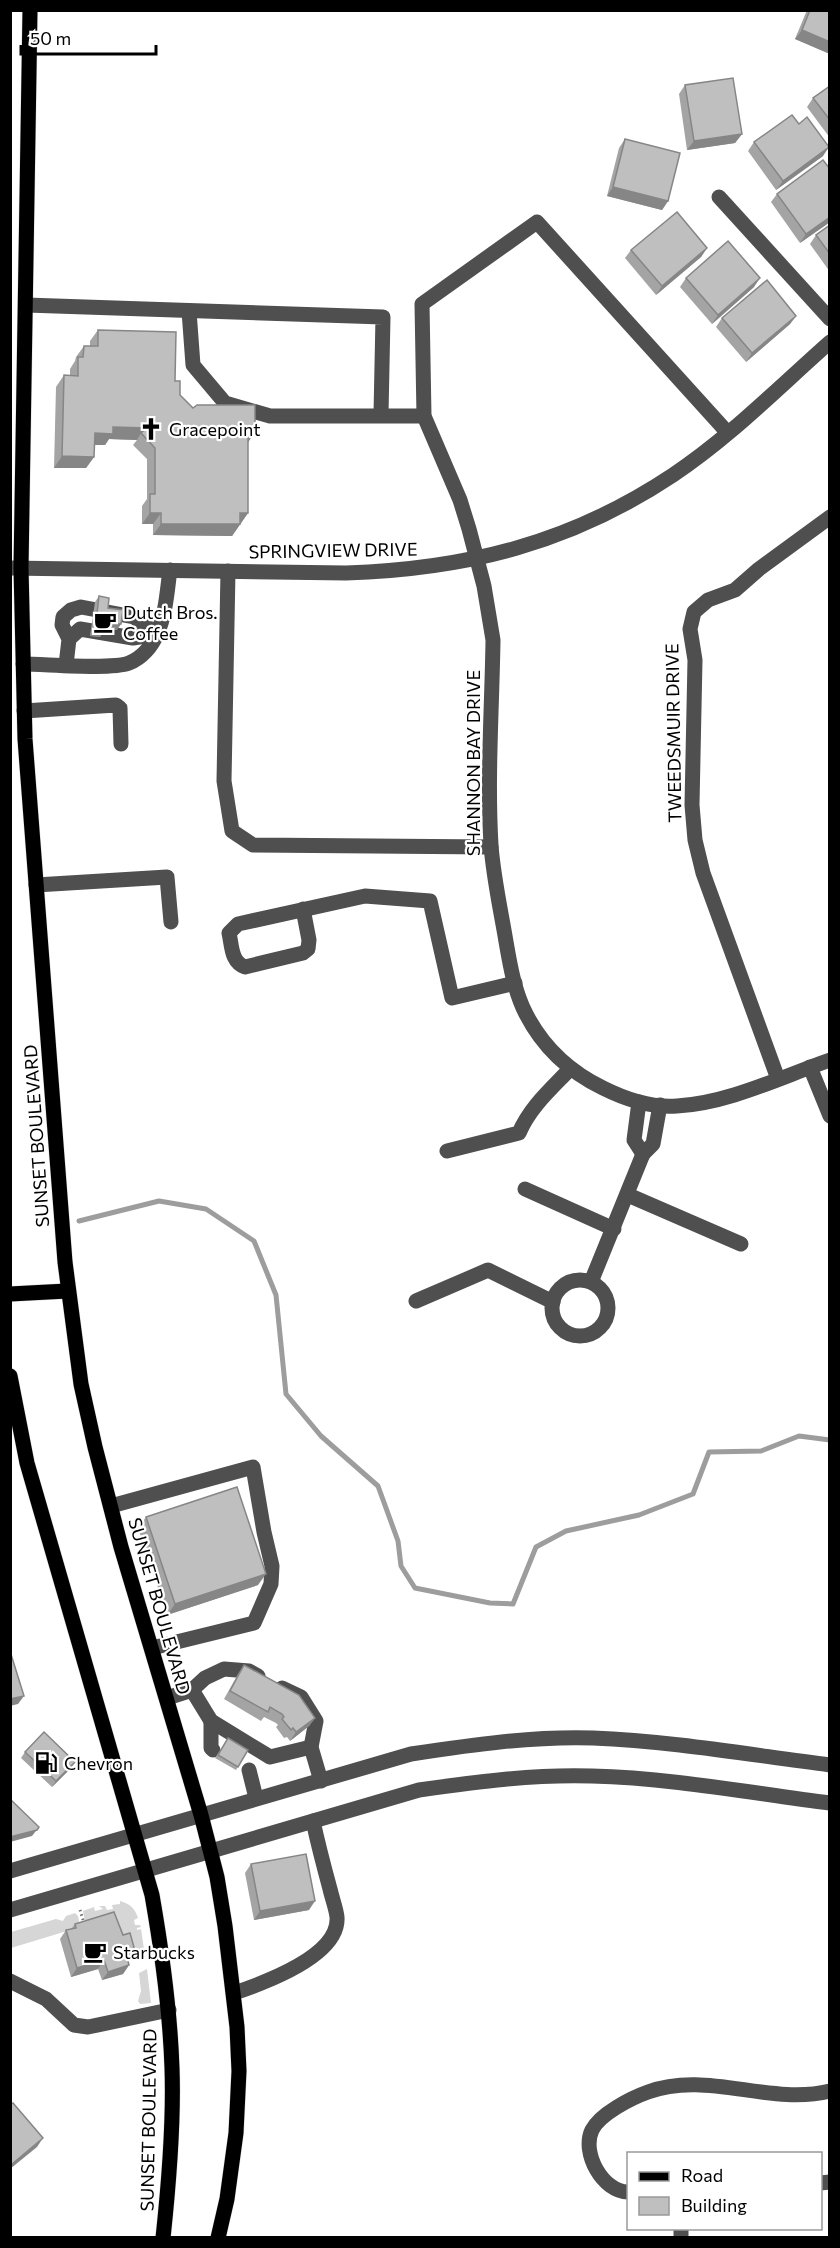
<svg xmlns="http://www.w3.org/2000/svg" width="840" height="2248" font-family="Commissioner,sans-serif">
<rect width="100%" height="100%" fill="#fff"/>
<g fill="#d6d6d6">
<path d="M120,1901C131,1904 135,1909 138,1918L134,1920L135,1925H140L141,1927L137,1928V1930L141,1929L145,1956L120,1964L85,1922L83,1911L94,1907L95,1911L103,1909L99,1906H105L107,1910L113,1909L112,1905L120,1904Z"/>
<path d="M75,1913L78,1916L80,1927L11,1948V1932L56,1919L63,1921L66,1916Z"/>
<path d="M147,1969L151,2003L140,2004L138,2001L141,1991L139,1973Z"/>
</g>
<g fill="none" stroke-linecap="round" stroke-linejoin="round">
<path stroke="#9d9d9d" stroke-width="5" d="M79,1221L159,1201L206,1209L254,1241L276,1295L286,1394L321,1436L378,1486L398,1541L401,1566L415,1588L490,1603L513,1604L536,1547L566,1531L639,1515L693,1494L709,1452L761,1451L799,1436L830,1440"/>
<g stroke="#dbdbdb" stroke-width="16">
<g id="major">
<path d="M30,10L21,568L25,739L65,1262L81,1384L95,1447L121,1547L201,1815L217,1877L225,1926L237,2027L239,2071L236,2133L227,2199L218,2238"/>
<path d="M10,1294L67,1291"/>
<path d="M10,1376L27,1463L152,1895C162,1952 170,2009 172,2068C174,2124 169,2182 163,2238"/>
</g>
</g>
<path stroke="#717171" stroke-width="3" stroke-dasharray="1.5 3" stroke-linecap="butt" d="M80,1910L84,1923"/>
<g stroke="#4f4f4f" stroke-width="15">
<path d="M719,197L830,319"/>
<path d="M26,305L383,317L381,414"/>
<path d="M189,311L193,365L225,403L270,416H424"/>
<path d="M727,432L537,222L422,304L424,416L460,500L469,529L484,586L493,640C492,708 487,777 491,845C493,873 499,902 504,930C509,958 513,989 526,1014C543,1047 570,1072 603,1088C625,1099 652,1108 677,1106C729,1103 781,1077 830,1060"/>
<path d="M10,568L346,573C467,569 571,543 673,475C730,437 779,387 830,342"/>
<path d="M228,571L224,781L232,831L253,845L491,847"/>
<path d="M23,664C46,664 111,670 129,663C142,658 152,646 157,634C166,614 167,591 170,570"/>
<path d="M66,665L69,639L62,625L63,617L71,610L81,607L134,617L157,634L133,638L80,629L69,639"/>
<path d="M24,711L116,705L120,708L121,744"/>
<path d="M36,885L167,877L171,922"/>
<path d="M303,909L309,940L308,949L303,953L245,967C231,962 232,946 229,933L238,924L365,896L430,901L452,998L515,983"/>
<path d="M810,1067L830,1116"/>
<path d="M778,1079L703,873L695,840L692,805L695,660L690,629L694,612L708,600L735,590L759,569L830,517"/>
<path d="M639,1102L634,1140L643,1154L653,1144L660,1105"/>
<path d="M447,1151L519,1133C530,1107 551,1089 570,1069"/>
<path d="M525,1189L614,1229"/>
<path d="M628,1195L741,1244"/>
<circle cx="580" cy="1308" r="28"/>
<path d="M591,1282L643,1154"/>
<path d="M416,1301L488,1270L553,1302"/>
<path d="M111,1506L253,1467L264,1532L272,1566L271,1584L254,1623L152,1648"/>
<path d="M282,1688L301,1697L316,1721L311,1747L321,1781"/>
<path d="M192,1690L211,1721L270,1757L311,1747"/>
<path d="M167,1698L192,1690L205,1678L224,1669L249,1671L258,1676"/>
<path d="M211,1721V1748L213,1750"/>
<path d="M249,1770L256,1798"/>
<path d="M10,1871L411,1754C471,1745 532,1736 593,1738C672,1741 751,1755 830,1765"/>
<path d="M10,1910L419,1790C476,1782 534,1774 592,1776C672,1778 751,1793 830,1803"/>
<path d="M10,1981L46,1999L74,2025L88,2027L169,2010"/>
<path d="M234,1993C264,1983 340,1956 337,1917C336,1908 332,1898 330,1889C324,1867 318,1844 313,1821"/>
<path d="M820,2183L830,2182"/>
<path d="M628,2192C603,2192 581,2153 592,2130C600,2114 631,2098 648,2092C707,2070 769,2106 830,2091"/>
<path d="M681,2228V2238"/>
</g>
<use href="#major" stroke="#000" stroke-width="15"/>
</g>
<g fill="#a4a4a4">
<path d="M807,10H830V54L795,39Z"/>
<path d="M685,85L742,134L735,143L687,150L679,94Z"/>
<path d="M830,86V138L807,107L813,98Z"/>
<path d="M799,124L823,156L776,190L748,151L754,142Z"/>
<path d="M625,139L668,201L662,210L607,196L619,148Z"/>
<path d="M777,194L830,222L800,243L771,202Z"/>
<path d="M830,225V272L810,244L816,235Z"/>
<path d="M707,248L701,257L656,295L625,258L631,250Z"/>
<path d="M686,278L754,287L712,324L680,287Z"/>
<path d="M796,316L790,324L746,362L716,327L722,318Z"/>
<path d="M98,330L175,381L180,395L193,408L255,432L248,441V513L232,536L153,535V524H142V506L147,499V459L133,445L137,440L109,439L105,445H94V457L86,468H54L56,387L64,375H70V369L75,361L76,357L84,346H90V341Z"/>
<path d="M99,596L108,608L117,630L104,629L100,637L90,636L95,602Z"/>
<path d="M146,1517L258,1585L167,1615L138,1528Z"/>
<path d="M244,1665L315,1718L309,1726L290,1741L287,1737L284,1738L276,1727L278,1725L276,1723L264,1717L261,1721L224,1699L238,1674Z"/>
<path d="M228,1738L248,1750L236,1770L215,1758Z"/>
<path d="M25,1752L71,1768L52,1787L21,1758Z"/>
<path d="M251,1864L309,1910L254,1920L245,1873Z"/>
<path d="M75,1924L129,1959L128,1960L129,1965L123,1974L102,1980L98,1969L71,1977L60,1939L66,1930L71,1929Z"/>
</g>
<g fill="#868686">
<path d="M802,30L830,42V54L795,39Z"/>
<path d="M742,134L735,143L687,150L694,141Z"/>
<path d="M829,147L823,156L776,190L783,181Z"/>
<path d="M613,187L668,201L662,210L607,196Z"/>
<path d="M830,217V222L800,243L806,234Z"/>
<path d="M707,248L701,257L656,295L662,286Z"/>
<path d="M760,278L754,287L712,324L718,315Z"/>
<path d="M796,316L790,324L746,362L752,353Z"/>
<path d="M113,427L147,428L141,433L137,440L109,439L105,445H86L95,433Z"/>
<path d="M248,432H255L247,444Z"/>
<path d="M62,456L94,457L86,468H54Z"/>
<path d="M150,513H161L153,524H142Z"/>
<path d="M240,513H248L232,536L153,535L161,524Z"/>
<path d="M105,623L121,624L117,630L101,628Z"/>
<path d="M95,630L104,631L100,637L90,636Z"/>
<path d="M266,1574L258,1585L167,1615L175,1604Z"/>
<path d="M24,1696L18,1704L10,1706V1699Z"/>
<path d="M315,1718L309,1726L290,1741L296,1732Z"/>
<path d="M75,1762L71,1768L52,1787L56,1781Z"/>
<path d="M39,1827L32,1836L10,1842V1837Z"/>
<path d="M315,1901L309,1910L254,1920L260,1911Z"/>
<path d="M135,1951L129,1959L120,1962L126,1953Z"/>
<path d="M104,1960L98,1969L71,1977L77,1968Z"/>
<path d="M129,1965L123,1974L102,1980L108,1972Z"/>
<path d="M43,2138L37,2147L10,2169V2167L12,2164Z"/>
</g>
<g fill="#bfbfbf" stroke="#868686" stroke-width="1.5">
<path d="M810,10H830V42L802,30Z"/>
<path d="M733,78L742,134L694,141L685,85Z"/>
<path d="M830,86V120L813,98Z"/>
<path d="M792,115L799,124L807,117L829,147L783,181L754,142Z"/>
<path d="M625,139L680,153L668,201L613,187Z"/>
<path d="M823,160L830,169V217L806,234L777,194Z"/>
<path d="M677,212L707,248L662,286L631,250Z"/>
<path d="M830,225V254L816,235Z"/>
<path d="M728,241L760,278L718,315L686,278Z"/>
<path d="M767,280L796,316L752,353L722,318Z"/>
<path d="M98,330L176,332L175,381H180V395L193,408L197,405H255V432H248V513H240V524H161V513H150V494H155V448L141,433L147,428L113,427V434L95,433L94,457L62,456L64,375L78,376V357H83L84,346H98Z"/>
<path d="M99,596L109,598L108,608L123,610L121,624L105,623L104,631L95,630Z"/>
<path d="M237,1487L266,1574L175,1604L146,1517Z"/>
<path d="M10,1651L24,1696L10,1699Z"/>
<path d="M244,1665L299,1695L315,1718L296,1732L293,1728L291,1730L282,1719L284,1717L282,1714L270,1707L268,1712L230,1691Z"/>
<path d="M44,1732L75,1762L56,1781L25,1752Z"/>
<path d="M228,1738L248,1750L238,1767L218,1755Z"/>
<path d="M10,1799L39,1827L37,1830L10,1837Z"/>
<path d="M306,1854L315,1901L260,1911L251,1864Z"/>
<path d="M114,1912L123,1935L130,1933L135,1951L126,1953L129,1965L108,1972L104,1960L77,1968L66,1930L76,1928L75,1924Z"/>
<path d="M13,2103L43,2138L12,2164L10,2162V2105Z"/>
</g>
<defs>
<g id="church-bare" transform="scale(1.8)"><path d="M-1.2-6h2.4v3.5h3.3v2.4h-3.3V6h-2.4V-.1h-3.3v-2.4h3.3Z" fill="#000" stroke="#fff" stroke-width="2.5" paint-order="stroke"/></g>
<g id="cafe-bare" transform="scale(1.8)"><path d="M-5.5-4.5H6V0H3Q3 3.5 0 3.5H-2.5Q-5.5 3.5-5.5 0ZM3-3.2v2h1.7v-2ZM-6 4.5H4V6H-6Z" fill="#000" stroke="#fff" stroke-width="2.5" paint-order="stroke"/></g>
<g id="fuel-bare" transform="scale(1.8)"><path d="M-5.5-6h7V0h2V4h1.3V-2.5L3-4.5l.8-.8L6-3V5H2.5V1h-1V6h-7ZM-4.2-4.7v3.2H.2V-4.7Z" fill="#000" stroke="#fff" stroke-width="2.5" paint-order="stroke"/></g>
</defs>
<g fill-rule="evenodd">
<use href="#church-bare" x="151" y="429"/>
<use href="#cafe-bare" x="105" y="622"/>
<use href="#fuel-bare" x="46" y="1763"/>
<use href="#cafe-bare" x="95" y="1952"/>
</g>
<g text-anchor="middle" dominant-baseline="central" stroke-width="4.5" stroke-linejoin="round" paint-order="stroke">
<g font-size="18" fill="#000" stroke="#fff" text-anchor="start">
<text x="169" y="429">Gracepoint</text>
<text x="123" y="612">Dutch Bros.<tspan x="123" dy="21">Coffee</tspan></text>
<text x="64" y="1763">Chevron</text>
<text x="113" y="1952">Starbucks</text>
</g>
<g font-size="18" fill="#000" stroke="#fff">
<text transform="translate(333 550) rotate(-1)">SPRINGVIEW DRIVE</text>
<text transform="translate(673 733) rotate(-91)">TWEEDSMUIR DRIVE</text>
<text transform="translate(473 763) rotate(-90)">SHANNON BAY DRIVE</text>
<text transform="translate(36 1136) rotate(-94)">SUNSET BOULEVARD</text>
<text transform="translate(160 1606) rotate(74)">SUNSET BOULEVARD</text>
<text transform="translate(148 2120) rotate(-89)">SUNSET BOULEVARD</text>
</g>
</g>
<rect width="840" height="2248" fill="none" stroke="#000000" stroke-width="24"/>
<rect x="627" y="2152" width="195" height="78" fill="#ffffff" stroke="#999999" stroke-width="1.5"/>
<rect x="639" y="2172" width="30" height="9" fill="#000000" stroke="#999999" stroke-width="1.5"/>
<text x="681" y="2182" font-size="18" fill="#000000">Road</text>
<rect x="639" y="2197" width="30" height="18" fill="#bfbfbf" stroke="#999999" stroke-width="1.5"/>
<text x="681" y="2212" font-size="18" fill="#000000">Building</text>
<path d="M21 45v9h135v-9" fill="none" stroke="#000000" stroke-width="3"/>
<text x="30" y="45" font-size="18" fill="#000000" stroke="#ffffff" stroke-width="4.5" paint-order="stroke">50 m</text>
</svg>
